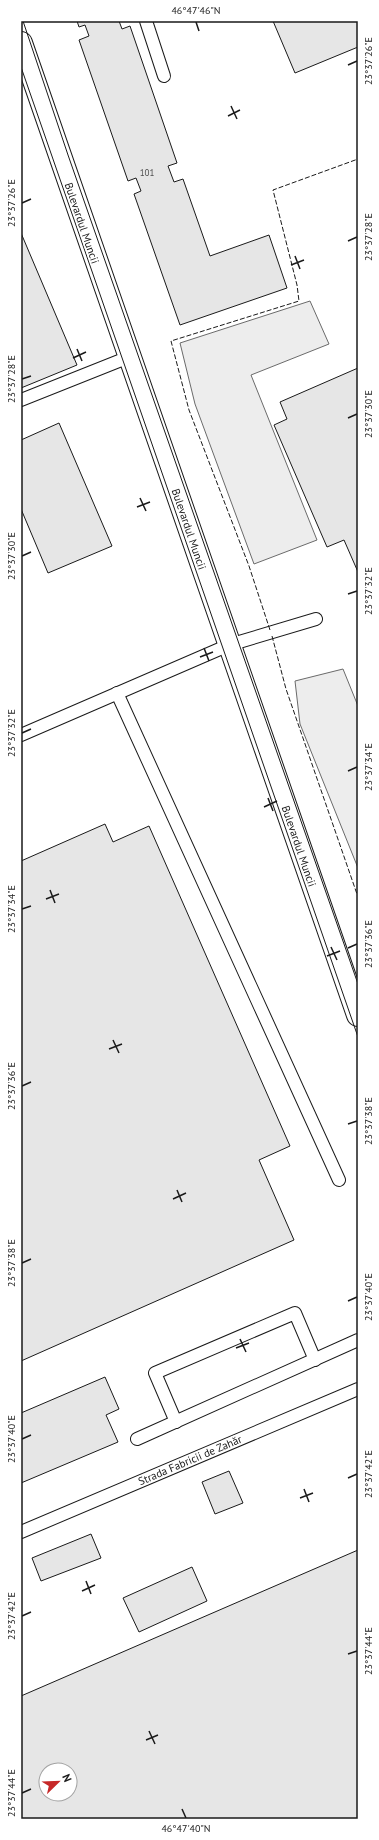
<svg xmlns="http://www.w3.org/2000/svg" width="379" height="1840" font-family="'PT Sans',sans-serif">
<rect width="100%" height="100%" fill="#fff"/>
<g fill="#ededed" stroke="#6a6a6a">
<path d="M310,301L329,344L251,375L317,540L254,564L195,404L180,343Z"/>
<path d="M343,669L358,706V868L300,724L295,681Z"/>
</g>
<g fill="#e6e6e6" stroke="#1a1a1a" fill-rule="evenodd">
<path d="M77,21H119L122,29L130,26L177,163L168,166L174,182L183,179L210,256L269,235L287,288L180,325L134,194L141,191L136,178L128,181L79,40L89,36L85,25L79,27Z"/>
<path d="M273,21H358V47L295,73Z"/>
<path d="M21,233L77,365L21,388Z"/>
<path d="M358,368V572L344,540L327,547L274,425L287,419L280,402Z"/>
<path d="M59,423L112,546L48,573L21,509V440Z"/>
<path d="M105,824L113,842L149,826L290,1146L259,1160L294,1240L21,1361V861Z"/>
<path d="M105,1377L119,1409L106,1415L118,1442L21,1483V1413Z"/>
<path d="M229,1471L243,1503L215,1514L202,1482Z"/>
<path d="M91,1534L101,1558L41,1581L32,1558Z"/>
<path d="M358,1550V1819H21V1696ZM46,1770H70V1794H46Z"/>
<path d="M192,1567L207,1601L139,1632L123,1598Z"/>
</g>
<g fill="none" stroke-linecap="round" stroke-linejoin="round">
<g stroke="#1a1a1a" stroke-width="14">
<g id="lane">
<path d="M146,21L164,76"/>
<path d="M21,400L129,357"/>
<path d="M117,693L339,1180"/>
<path d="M21,735L229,645L316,619"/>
<path d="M176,1422L155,1373L295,1313L315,1360"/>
<path d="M137,1439L358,1340"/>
<path d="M21,1532L358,1389"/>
</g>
</g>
<g stroke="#1a1a1a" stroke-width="24">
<path id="primary" d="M21,43L358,1015"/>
</g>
<use href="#lane" stroke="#fff" stroke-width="12"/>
<use href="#primary" stroke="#fff" stroke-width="22"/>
<g stroke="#1a1a1a" stroke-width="1">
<path d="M23,21L68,155L358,984"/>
<path d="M21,67L358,1037"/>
</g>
<g stroke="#1a1a1a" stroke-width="1" stroke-dasharray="5 2" stroke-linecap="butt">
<path d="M270,630L249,566L189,410L171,341L299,301L297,285L273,190L358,159"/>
<path d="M272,636L286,689L358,897"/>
</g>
</g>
<path fill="none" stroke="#1a1a1a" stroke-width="1.5" d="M196,22L199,31M348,65L357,61M231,106L237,119M228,116L240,110M22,203L31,199M348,241L357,237M295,256L300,269M291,265L304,260M77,349L82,361M73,358L86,352M22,379L31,376M348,418L357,414M140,498L146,511M137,507L150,502M22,556L31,552M348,594L357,591M204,648L209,661M200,657L213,652M22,733L31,729M348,771L357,767M268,798L273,811M264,807L277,801M50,890L55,903M46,899L59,894M22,909L31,906M331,947L337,960M348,948L357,944M327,956L340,951M113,1040L119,1053M109,1049L122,1044M22,1086L31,1082M348,1124L357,1121M177,1190L182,1202M173,1199L186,1193M22,1263L31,1259M348,1301L357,1297M240,1339L246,1352M236,1348L249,1343M22,1439L31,1435M348,1478L357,1474M304,1489L309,1502M300,1498L313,1493M86,1581L91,1594M82,1591L95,1585M22,1616L31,1612M348,1654L357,1651M149,1731L155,1744M146,1740L158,1735M22,1793L31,1789M182,1809L186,1818"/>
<g text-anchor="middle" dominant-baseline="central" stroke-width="3" stroke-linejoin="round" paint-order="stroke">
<g font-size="9" fill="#4d4d4d">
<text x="147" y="172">101</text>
</g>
<g font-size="11" fill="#1a1a1a" stroke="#fff">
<text transform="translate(82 223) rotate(71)">Bulevardul Muncii</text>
<text transform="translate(189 529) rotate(71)">Bulevardul Muncii</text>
<text transform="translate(299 846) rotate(71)">Bulevardul Muncii</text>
<text transform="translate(190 1460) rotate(-23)">Strada Fabricii de Zahăr</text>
</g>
</g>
<rect width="379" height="1840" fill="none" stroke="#ffffff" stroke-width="44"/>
<g transform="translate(58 1782) rotate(67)"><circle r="19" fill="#ffffff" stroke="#a3a3a3"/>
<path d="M0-3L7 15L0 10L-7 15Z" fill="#c62828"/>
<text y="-6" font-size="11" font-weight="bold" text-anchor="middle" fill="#1a1a1a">N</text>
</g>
<rect x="22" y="22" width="335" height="1796" fill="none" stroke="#1a1a1a" stroke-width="1.5"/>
<g font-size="10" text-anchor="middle" fill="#1a1a1a">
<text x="196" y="14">46°47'46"N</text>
<text transform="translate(368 61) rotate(-90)" y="4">23°37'26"E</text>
<text transform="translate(11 203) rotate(-90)" y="4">23°37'26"E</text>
<text transform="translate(368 237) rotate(-90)" y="4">23°37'28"E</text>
<text transform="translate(11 379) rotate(-90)" y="4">23°37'28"E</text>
<text transform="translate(368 414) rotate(-90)" y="4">23°37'30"E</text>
<text transform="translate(11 556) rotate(-90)" y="4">23°37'30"E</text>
<text transform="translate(368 591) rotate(-90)" y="4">23°37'32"E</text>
<text transform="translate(11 733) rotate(-90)" y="4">23°37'32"E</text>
<text transform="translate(368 767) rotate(-90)" y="4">23°37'34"E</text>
<text transform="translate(11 909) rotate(-90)" y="4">23°37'34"E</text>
<text transform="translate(368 944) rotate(-90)" y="4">23°37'36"E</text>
<text transform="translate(11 1086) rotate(-90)" y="4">23°37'36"E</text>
<text transform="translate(368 1121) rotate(-90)" y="4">23°37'38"E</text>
<text transform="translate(11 1263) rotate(-90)" y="4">23°37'38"E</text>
<text transform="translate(368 1297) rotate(-90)" y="4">23°37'40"E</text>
<text transform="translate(11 1439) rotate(-90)" y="4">23°37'40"E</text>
<text transform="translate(368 1474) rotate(-90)" y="4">23°37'42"E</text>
<text transform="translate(11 1616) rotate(-90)" y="4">23°37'42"E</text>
<text transform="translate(368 1651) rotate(-90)" y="4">23°37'44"E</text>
<text transform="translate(11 1793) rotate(-90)" y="4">23°37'44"E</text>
<text x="186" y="1832">46°47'40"N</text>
</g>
</svg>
